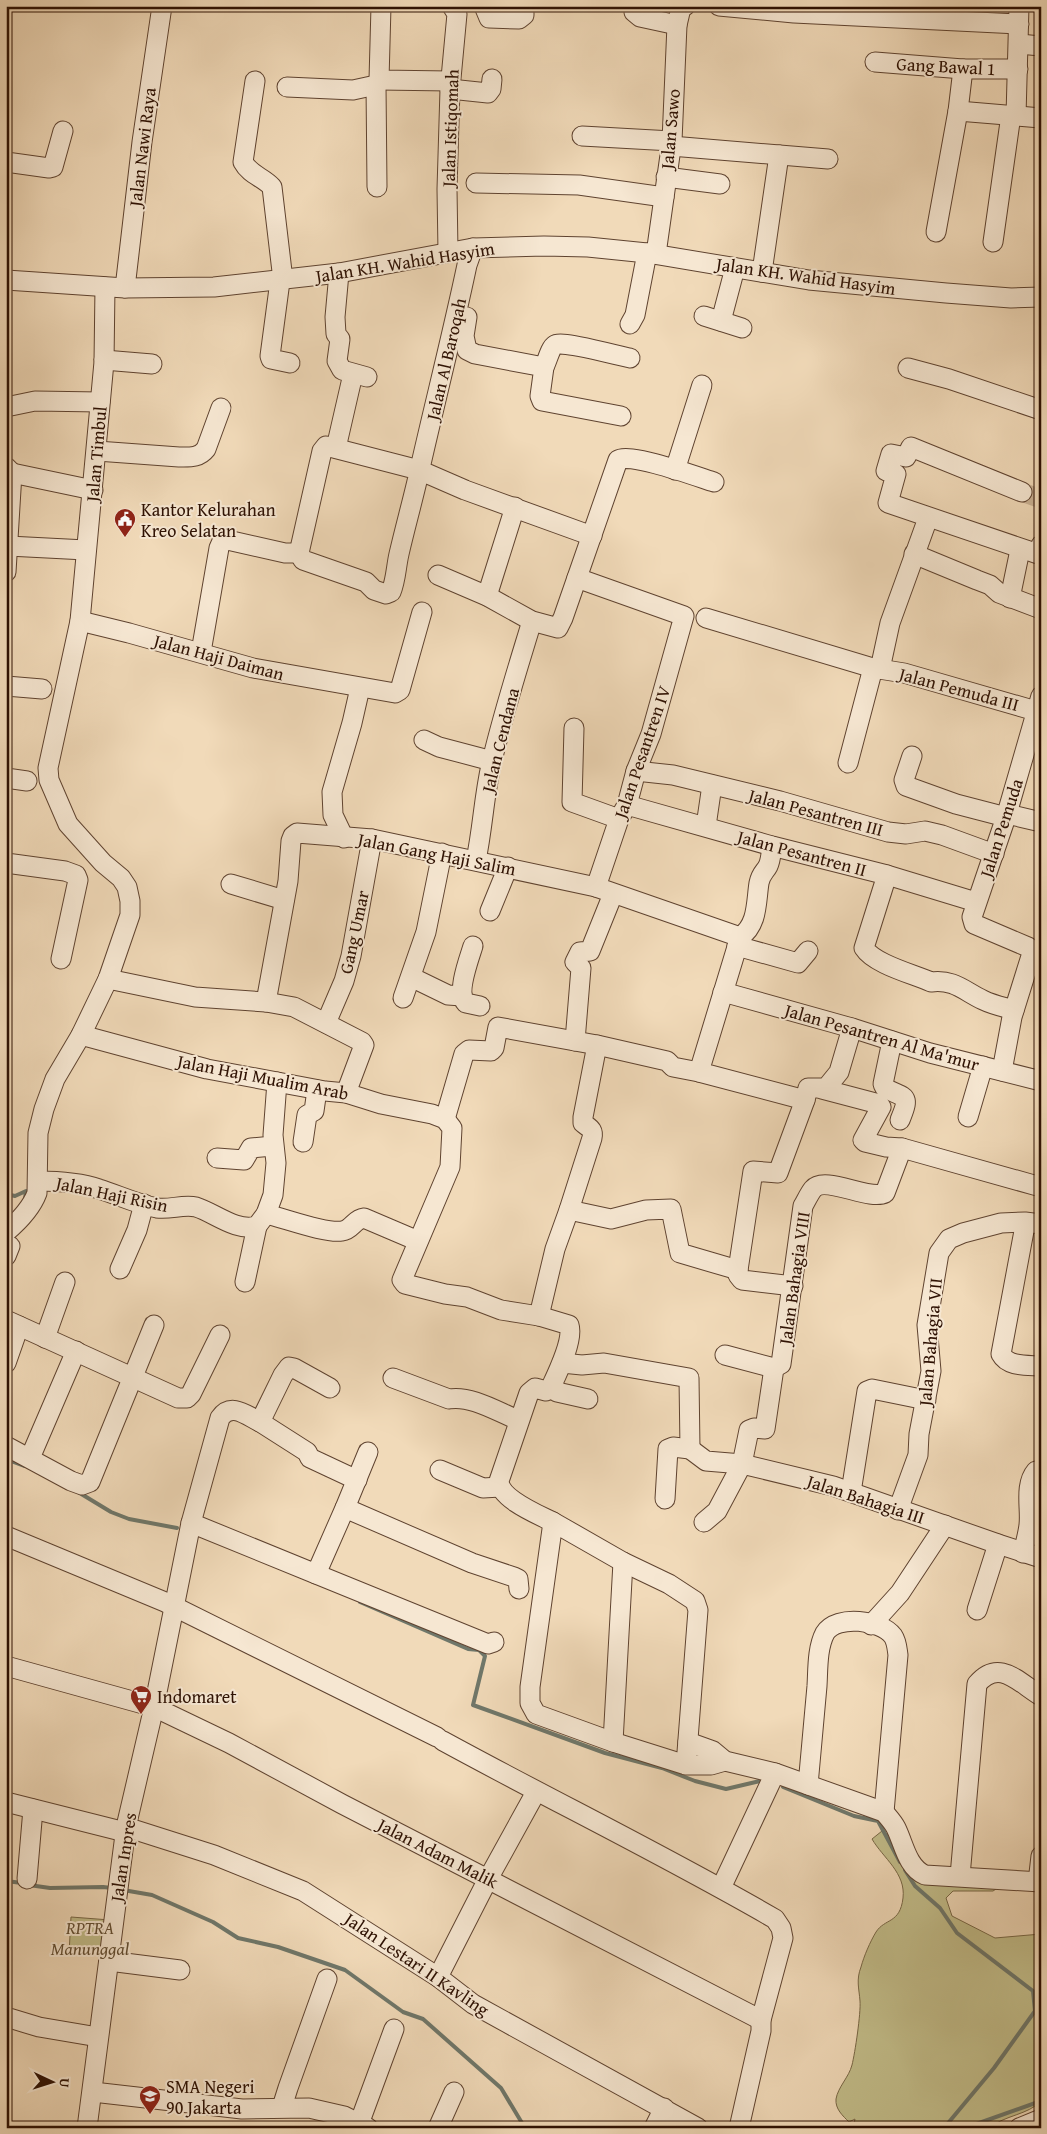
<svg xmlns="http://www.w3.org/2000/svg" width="1047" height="2134" font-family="'Gentium Book Plus',serif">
<rect width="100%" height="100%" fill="#f1dab9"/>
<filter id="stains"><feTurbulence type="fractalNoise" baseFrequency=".004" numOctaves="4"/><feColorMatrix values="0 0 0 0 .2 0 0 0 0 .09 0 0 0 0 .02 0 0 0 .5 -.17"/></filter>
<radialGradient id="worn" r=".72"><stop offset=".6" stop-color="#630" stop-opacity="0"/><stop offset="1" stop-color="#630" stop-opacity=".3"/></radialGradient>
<g fill="#c2bd8a" stroke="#786746">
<path d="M882,1831L891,1837L906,1864L999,1887L993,1891H953L946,1898L952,1916L995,1938L1041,1934V2101C1028,2115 1005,2115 989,2128H853L855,2119L849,2122C843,2116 835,2109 836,2099C838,2087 849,2077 852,2065C855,2053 861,2013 860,2001C859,1988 856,1980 861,1967C864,1956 870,1942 876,1932C885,1918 900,1924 903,1898C906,1873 883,1858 872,1839Z"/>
<path d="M71,1917L110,1920L108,1956L69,1954Z"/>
</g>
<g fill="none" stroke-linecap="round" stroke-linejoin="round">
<g stroke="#6f776a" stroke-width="4">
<path d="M6,1194L15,1196L26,1191L25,1199"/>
<path d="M6,1459L25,1466"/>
<path d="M78,1492L111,1512L129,1519L177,1528"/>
<path d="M360,1602L468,1649L479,1650L485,1656L473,1705L605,1753L662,1768L695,1781L726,1789L760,1781"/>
<path d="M783,1787L854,1816L878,1821L900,1862"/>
<path d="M905,1870L915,1886L940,1908L957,1933L1033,1991L1035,2011L994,2068L944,2128"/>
<path d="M6,1881L22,1883"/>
<path d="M29,1885L50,1888L103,1887L112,1888"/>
<path d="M123,1890L152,1895L213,1922L238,1938L278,1947L345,1970L403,2012L423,2019L501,2088L525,2128"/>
<path d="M965,2128L1041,2101"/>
</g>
<path stroke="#cab295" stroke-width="19" stroke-dasharray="19 9" stroke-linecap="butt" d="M1022,492L1041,499"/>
<g stroke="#5f4330" stroke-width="21">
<g id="minor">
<path d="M381,6L379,80L450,81"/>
<path d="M484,6L489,18L519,19L524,15V6"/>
<path d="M634,6V12L640,17L677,25"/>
<path d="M719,6L794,13L1019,24"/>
<path d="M1019,44L1041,46"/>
<path d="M875,62L963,69H1018"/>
<path d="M255,81L243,162C250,175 263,177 272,187L283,280"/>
<path d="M376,85L377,187"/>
<path d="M287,87L353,90L376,85L379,80"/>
<path d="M450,89L488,93L491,89L492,79"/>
<path d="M958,111L1041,118"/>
<path d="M1016,116L1019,6"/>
<path d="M582,136L672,141"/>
<path d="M671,146L828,159"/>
<path d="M6,162L49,168L53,167L63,131"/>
<path d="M666,177L720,184"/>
<path d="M476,183L579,185L664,197"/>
<path d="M936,232L958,111L963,69"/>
<path d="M993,242L1011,115"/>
<path d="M473,248L467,265C452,336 434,406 418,477C412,503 405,528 399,554C396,567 396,580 391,592L386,594L374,590L366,582L303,560L299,553L322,451L326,446L419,470L465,490L592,536"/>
<path d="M448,252L447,189L450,89L457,14L452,6"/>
<path d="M656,254L672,141L677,25L681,8L685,6"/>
<path d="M762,272L779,155"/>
<path d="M339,273L335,317L336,334L340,339L337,361L342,370L367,377"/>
<path d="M6,280L125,288L214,287L339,273L473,248L544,246L588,247L647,253L809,280L946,293L1011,298L1041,297"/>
<path d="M280,281L270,356L271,359L290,363"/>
<path d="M125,288L142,142L162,6"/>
<path d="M704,316L742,328"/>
<path d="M467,317L464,336L467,350L475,354L544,367L540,396L542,401L621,416"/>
<path d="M721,321L735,268"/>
<path d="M630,324L635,315L647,253"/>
<path d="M104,360L152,364"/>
<path d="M544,367C547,362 550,348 555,345C561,340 619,356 630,358"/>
<path d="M908,368L949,379L1041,410"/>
<path d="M6,407L35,401L100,402"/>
<path d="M336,448L353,374"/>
<path d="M97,451L179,457C190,457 199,458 206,449L221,408"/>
<path d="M6,467L12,473L6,572"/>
<path d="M675,470L702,385"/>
<path d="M12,473L93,490"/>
<path d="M1022,492L911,447L906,457L891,454L886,471L896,474L888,503L1041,555V545"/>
<path d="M8,546L86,550"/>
<path d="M914,554L977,580L990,585L999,593L1041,609"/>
<path d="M438,575L487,596L532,621L558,628L563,618L618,460C629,452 698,477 714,482"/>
<path d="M577,578L684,616L651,734L636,771L627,805L619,819L596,887"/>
<path d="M487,596L515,507"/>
<path d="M1010,598L1020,550"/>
<path d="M706,618L873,668L904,673L1036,711"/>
<path d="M80,621L129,633L253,668L395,693L400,690L422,612"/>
<path d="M201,652L219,548L223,539L285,553H299"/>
<path d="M880,669L890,623L928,518"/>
<path d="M6,686L42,689"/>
<path d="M574,728L572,802L619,819"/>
<path d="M424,740L439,747L492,761"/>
<path d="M912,756L904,780L906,786L956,804L1006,817"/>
<path d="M848,763L873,668"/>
<path d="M636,771L673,775L780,801L888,832L906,834L925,831L942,835L994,854"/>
<path d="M6,778L27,781"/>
<path d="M627,805L772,846L887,875L976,902"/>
<path d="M1007,814L1041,822"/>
<path d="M706,826L712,785"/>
<path d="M344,838L333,815L332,792L352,723L360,688"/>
<path d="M772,846C771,852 771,860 768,866C765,872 761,873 759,883C756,902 758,925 740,937L699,1072L805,1100L808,1088H826L839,1072L852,1028"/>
<path d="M476,860C483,827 484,794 492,761C503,714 518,667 532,621"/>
<path d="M6,863L65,871L76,875L78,880L61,959"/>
<path d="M887,875L864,948C874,964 913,974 931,982C954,979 964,991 983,1000C993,1005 1004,1007 1014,1010"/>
<path d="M231,884L284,900"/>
<path d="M490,911L508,867"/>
<path d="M473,946C469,959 456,993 466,1003L480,1006"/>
<path d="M737,946L798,963L808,951"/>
<path d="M411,977L448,995L462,996"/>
<path d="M108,979L195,997L266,1002L294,1007L362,1042L364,1045L346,1093"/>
<path d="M723,992L852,1028L930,1053L1041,1081"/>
<path d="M403,998L426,932L442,853"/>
<path d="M266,1002L288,881L291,841L293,836L297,833L372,839L596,887L740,937"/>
<path d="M326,1023L344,981L351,956L372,839"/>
<path d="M81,1035L207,1069L325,1091L346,1093L381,1104L432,1114L445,1119L452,1128L450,1167L402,1280L405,1284L445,1294L467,1297L501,1310L539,1316L569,1325C574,1340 557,1374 550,1389L546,1391L535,1388L529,1393L499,1481C500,1499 537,1514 553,1522"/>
<path d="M575,1041L581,968L575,962L580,952L590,951L613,894"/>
<path d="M892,1041L883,1084L885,1088C905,1099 911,1093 900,1120"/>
<path d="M1002,1071L1012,1017L1032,953V950L1028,947L974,924L972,917L1006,817L1041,696"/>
<path d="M822,1089L879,1104L881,1107L863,1140L865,1142L886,1147L902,1148L1041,1187"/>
<path d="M968,1117L983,1066"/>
<path d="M445,1119L464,1054L469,1050L491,1051L494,1048L498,1027L597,1045L667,1061L673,1067L699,1072"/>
<path d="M303,1142L307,1115L314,1111L317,1090"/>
<path d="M217,1158L244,1160L251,1148L273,1146"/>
<path d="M38,1181C59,1181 79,1182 99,1189C118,1195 137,1204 157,1208C170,1210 183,1204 196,1207C215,1213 236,1232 257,1226L266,1214L273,1195L276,1163L273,1135L277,1082"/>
<path d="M569,1210L592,1138C594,1129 589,1128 583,1123V1117L597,1045"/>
<path d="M266,1214C284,1218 326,1234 342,1231C352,1230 354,1219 364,1218L418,1241"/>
<path d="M1024,1231L1001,1354C1008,1367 1027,1365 1041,1366"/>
<path d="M6,1232C19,1221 31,1209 37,1193L38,1133L44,1109L55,1079L81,1035L108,979L130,915V901L127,887L121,878L103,863L68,824L49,780L48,768L80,621L104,362L105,287"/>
<path d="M6,1256L10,1246"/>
<path d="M120,1269L137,1230L144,1204"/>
<path d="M245,1282L257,1226"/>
<path d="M793,1286L742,1280L738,1275V1270L753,1171L778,1173L805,1100"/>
<path d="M539,1316L555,1249L569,1210L611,1219L646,1210L671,1209L680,1253L738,1270"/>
<path d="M6,1320L178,1398H187L191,1394L220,1335"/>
<path d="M45,1338L65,1282"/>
<path d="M725,1355L774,1368"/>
<path d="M6,1363L19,1326"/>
<path d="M562,1363L582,1365L604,1363L689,1378L690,1449L673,1447L668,1449L665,1499"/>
<path d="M393,1378L449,1399C471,1395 498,1412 518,1420"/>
<path d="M553,1384L557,1392L588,1399"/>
<path d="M260,1422L307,1452L310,1458L357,1480"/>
<path d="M6,1446L71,1481L82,1485L90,1482L154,1325"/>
<path d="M690,1449L706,1461L742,1464L833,1486L998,1544L1041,1558"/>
<path d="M30,1458L76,1351"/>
<path d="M440,1470L483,1488L500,1487"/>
<path d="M851,1492L867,1391L872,1389L926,1400"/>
<path d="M345,1508L368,1452"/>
<path d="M898,1510L918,1455L919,1434L931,1371L927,1325L939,1253L949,1239L963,1233L1001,1223L1025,1222L1041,1224"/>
<path d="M704,1522L717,1511L742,1464L749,1430L754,1428L765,1429L774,1368L781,1364L803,1206C806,1201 809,1194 813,1189C825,1175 869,1201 885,1193L902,1148"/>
<path d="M191,1523L316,1574L345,1508L472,1563L514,1577L518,1579L519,1589"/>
<path d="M6,1536L165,1602L437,1737"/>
<path d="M1023,1553C1025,1544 1028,1534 1029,1525C1031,1509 1024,1485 1036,1471L1041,1470"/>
<path d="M316,1574L488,1644L494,1642"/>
<path d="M977,1610L998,1544"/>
<path d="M871,1625L900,1593L945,1525"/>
<path d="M6,1666L154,1707L229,1743L342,1804L761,2020"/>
<path d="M443,1741C553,1801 666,1856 775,1919L781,1928L783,1938L761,2020V2031L739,2128"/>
<path d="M613,1742L623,1562"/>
<path d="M688,1742L713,1751L725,1761L775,1773L884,1812C888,1817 893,1822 896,1828C904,1844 907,1867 925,1875L1041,1882"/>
<path d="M686,1765L698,1610L695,1601L669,1584L623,1562L553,1522L530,1687V1703L536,1714L613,1742L686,1765H711L725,1761"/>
<path d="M808,1785C811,1752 814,1719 817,1686C818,1670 817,1648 825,1633C837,1614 881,1620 893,1636C897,1642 897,1649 898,1655L884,1812"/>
<path d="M6,1802L125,1832"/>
<path d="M126,1827L214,1855L303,1891L438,1977L473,2004L698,2128"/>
<path d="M960,1876L977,1684C999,1658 1018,1682 1041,1696"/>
<path d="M27,1879L33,1809"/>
<path d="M1038,1882L1041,1856"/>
<path d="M721,1888L775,1773"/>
<path d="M109,1961L180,1970"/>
<path d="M438,1977L488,1879L536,1792"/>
<path d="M6,2017L39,2027L98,2037"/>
<path d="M93,2092L242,2109L309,2108L344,2116L368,2128"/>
<path d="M282,2107L288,2088L327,1979"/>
<path d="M359,2124L394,2029"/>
<path d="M87,2128L126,1827L154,1707L191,1523L220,1418C231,1402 246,1415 260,1422L283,1375L289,1367L294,1368L330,1388"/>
<path d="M438,2128L454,2092"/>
<path d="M654,2128L664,2108"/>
<path d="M1019,2128L1041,2119"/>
</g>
</g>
<use href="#minor" stroke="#f6e7d2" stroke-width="19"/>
</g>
<defs>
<g id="civic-pin" transform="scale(1.125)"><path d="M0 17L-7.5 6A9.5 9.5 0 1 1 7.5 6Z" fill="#8f2418" stroke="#f6e7d2"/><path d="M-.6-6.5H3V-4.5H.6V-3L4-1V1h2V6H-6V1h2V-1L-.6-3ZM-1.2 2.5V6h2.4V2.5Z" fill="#fff"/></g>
<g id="supermarket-pin" transform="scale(1.125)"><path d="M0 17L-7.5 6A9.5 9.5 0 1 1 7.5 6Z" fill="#8f2418" stroke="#f6e7d2"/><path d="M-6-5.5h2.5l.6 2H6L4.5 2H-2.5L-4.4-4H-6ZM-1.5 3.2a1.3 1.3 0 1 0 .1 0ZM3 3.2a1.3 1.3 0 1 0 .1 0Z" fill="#fff"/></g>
<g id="school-pin" transform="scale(1.125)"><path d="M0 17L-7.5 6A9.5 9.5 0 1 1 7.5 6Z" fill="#8f2418" stroke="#f6e7d2"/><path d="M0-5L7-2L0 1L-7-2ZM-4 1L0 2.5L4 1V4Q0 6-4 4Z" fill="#fff"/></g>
</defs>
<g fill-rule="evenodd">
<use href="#civic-pin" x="125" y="519"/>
<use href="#supermarket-pin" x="141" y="1696"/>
<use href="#school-pin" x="150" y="2096"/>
</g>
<g text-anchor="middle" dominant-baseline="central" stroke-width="4" stroke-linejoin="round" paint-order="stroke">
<g font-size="18" fill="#2e1103" stroke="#f6e7d2">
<text transform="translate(946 66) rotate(3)">Gang Bawal 1</text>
<text transform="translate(450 128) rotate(-88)">Jalan Istiqomah</text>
<text transform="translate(670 129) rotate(-85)">Jalan Sawo</text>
<text transform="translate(142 147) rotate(-83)">Jalan Nawi Raya</text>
<text transform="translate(405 262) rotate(-9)">Jalan KH. Wahid Hasyim</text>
<text transform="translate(806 276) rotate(8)">Jalan KH. Wahid Hasyim</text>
<text transform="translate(446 359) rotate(-77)">Jalan Al Baroqah</text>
<text transform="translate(96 454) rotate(-85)">Jalan Timbul</text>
<text transform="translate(219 657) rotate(15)">Jalan Haji Daiman</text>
<text transform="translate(959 689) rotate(15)">Jalan Pemuda III</text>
<text transform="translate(500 740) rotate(-76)">Jalan Cendana</text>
<text transform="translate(642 752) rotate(-71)">Jalan Pesantren IV</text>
<text transform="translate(816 812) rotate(15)">Jalan Pesantren III</text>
<text transform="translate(1001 828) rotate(-72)">Jalan Pemuda</text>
<text transform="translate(802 853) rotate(15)">Jalan Pesantren II</text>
<text transform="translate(437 854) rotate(11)">Jalan Gang Haji Salim</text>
<text transform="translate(354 932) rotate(-78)">Gang Umar</text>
<text transform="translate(882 1037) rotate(16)">Jalan Pesantren Al Ma'mur</text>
<text transform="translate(263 1077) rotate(11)">Jalan Haji Mualim Arab</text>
<text transform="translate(112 1194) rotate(12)">Jalan Haji Risin</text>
<text transform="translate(794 1278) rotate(-82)">Jalan Bahagia VIII</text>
<text transform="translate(930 1342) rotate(-85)">Jalan Bahagia VII</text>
<text transform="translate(866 1499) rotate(18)">Jalan Bahagia III</text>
<text transform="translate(438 1853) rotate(27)">Jalan Adam Malik</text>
<text transform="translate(123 1857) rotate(-81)">Jalan Inpres</text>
<text transform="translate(417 1964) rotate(34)">Jalan Lestari II Kavling</text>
</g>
<g font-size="18" fill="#2e1103" stroke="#f6e7d2" text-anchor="start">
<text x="141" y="509">Kantor Kelurahan<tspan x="141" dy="21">Kreo Selatan</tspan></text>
<text x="157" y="1696">Indomaret</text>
<text x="166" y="2086">SMA Negeri<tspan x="166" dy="21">90 Jakarta</tspan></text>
</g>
<g font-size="18" font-style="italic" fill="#624d32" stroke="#f6e7d2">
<text x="90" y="1927">RPTRA<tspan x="90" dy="21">Manunggal</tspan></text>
</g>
</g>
<rect width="1047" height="2134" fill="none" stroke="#f1dab9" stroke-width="25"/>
<rect x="8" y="8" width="1032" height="2119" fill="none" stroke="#2e1103" stroke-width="2.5"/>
<rect x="12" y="12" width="1022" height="2109" fill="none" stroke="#2e1103"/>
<g transform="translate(52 2082) rotate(94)" stroke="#f6e7d2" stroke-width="4" paint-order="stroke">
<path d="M0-4L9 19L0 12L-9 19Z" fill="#2e1103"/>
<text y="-8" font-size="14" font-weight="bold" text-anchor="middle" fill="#2e1103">U</text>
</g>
<rect width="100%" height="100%" filter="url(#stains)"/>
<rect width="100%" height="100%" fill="url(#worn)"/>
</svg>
